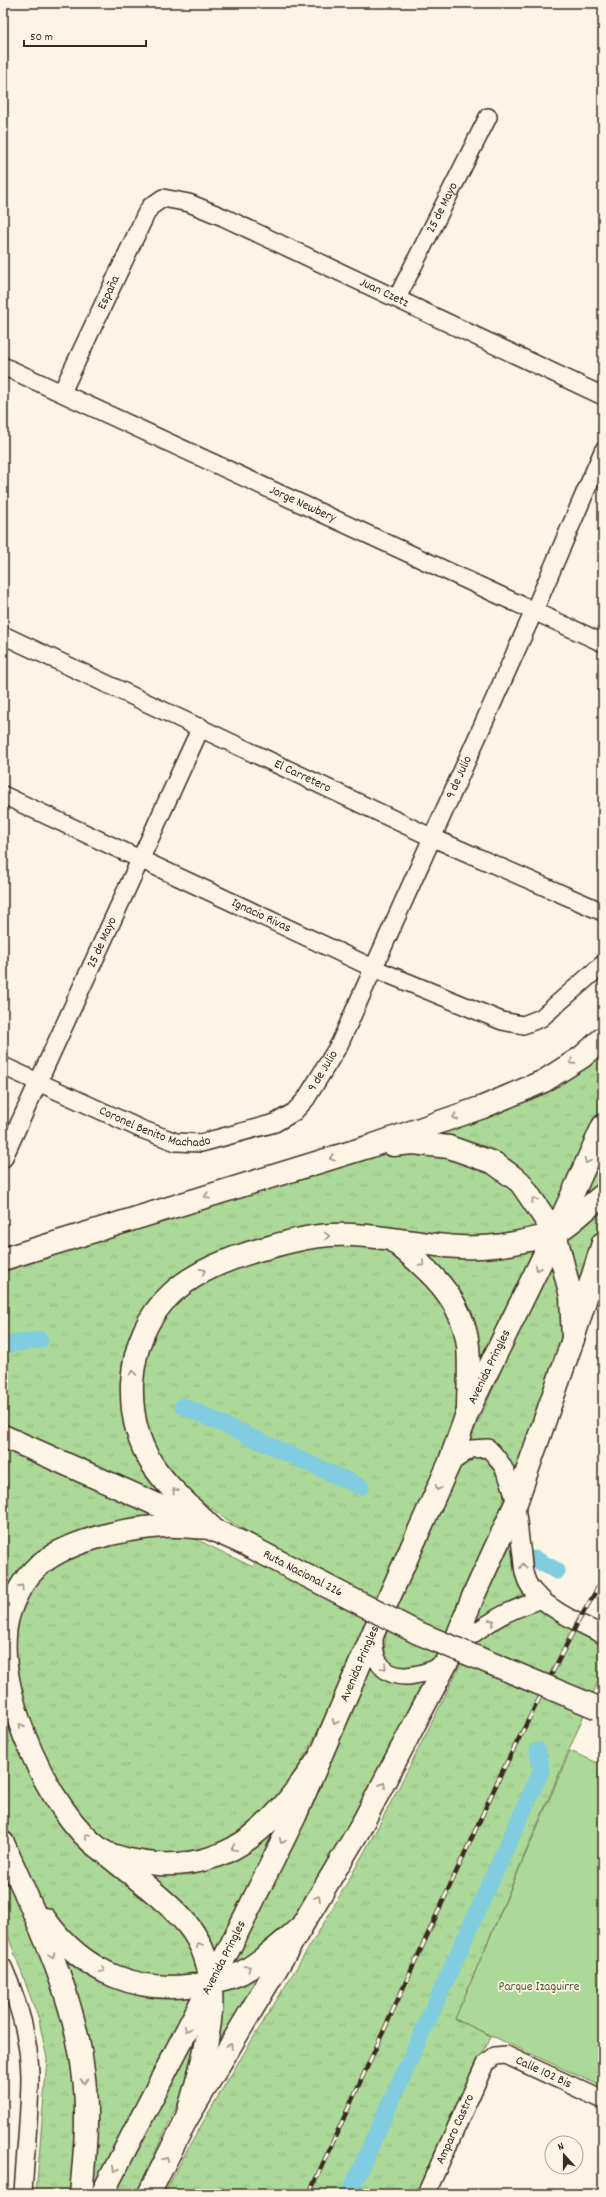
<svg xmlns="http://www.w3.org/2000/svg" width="606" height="2197" font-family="Dekko,sans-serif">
<defs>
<pattern id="grass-tufts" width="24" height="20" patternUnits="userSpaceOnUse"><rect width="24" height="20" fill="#acd998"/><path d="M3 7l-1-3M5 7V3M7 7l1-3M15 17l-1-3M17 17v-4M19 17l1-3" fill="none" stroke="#95ba83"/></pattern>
</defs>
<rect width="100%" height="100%" fill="#fcf5e5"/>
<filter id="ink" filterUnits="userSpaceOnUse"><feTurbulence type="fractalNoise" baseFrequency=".025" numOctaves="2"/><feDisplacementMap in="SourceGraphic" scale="8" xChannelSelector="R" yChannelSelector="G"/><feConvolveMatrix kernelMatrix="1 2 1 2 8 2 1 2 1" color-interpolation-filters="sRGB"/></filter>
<g filter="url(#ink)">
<g fill="url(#grass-tufts)" stroke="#74825b">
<path d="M603,1045V1110L553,1221L527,1179L413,1138Z"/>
<path d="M603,1144V1185L575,1207Z"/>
<path d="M386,1150L457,1155L513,1183L544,1226L472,1244L380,1231L186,1271L123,1372L175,1503L3,1428V1272L356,1158Z"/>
<path d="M603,1203V1226L577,1301L562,1235Z"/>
<path d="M331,1242L387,1247L436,1286L462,1340L461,1385L455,1419L429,1491L332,1704L291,1782L244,1835L190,1856L156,1855L123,1849L106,1841L86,1823L64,1794L49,1767L15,1679L16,1621L26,1593L43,1572L66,1555L177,1530L253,1567L265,1542L225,1518L183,1488L157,1459L139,1420L140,1357L164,1307L230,1267Z"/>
<path d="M543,1242L474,1386L472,1336L417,1250Z"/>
<path d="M554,1253L564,1285L562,1340L515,1471C499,1445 499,1446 469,1442Z"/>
<path d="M3,1444L166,1517L117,1521L88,1527L57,1543L3,1612Z"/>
<path d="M478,1454L492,1460C502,1481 507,1488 501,1511L438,1653C421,1670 413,1668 391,1667C379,1650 387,1630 392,1611L458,1465Z"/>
<path d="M514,1528L527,1596L474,1623Z"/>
<path d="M542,1605L603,1635V1670L455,2019L491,2036L417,2194H164C213,2098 273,2008 328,1916C378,1831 422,1743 465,1655L479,1636L492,1626Z"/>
<path d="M372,1659C394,1684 393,1687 427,1679L355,1819L307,1901L282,1931L256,1956L226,1970Z"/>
<path d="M3,1696L45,1796L191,1941L202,1977L141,1979L66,1938L31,1890L3,1826Z"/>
<path d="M285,1815L214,1963L140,1870L164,1873Z"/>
<path d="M3,1854L48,1960L76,2058L74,2194H36L47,2059L39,2020L3,1922Z"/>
<path d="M52,1939L68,1955L198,1990L93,2194Z"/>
<path d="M275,1956L211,2059L214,1987Z"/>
<path d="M203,2009L191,2075L136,2194H113Z"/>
</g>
<path fill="#acd998" stroke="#74825b" d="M570,1751L603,1765V2087L455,2019Z"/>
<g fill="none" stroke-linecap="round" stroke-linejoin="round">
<g stroke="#81cde0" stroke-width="17">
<path d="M3,1345L40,1340"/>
<path d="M183,1406L361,1487"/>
<path d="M535,1559L557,1571"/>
<path d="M349,2194L541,1771L538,1751"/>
</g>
<g stroke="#3b2a1e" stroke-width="20">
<g id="street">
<path id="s1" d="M397,298L488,117"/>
<path id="s2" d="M3,366L603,643"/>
<path id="s3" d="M62,392L145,216L150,207L163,198L189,203L223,217L603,396"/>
<path id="s4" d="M3,635L431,837L603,912"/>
<path id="s5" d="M3,795L373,968L502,1021L523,1025L541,1018L603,964"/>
<path id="s6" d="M3,1066L141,1129L176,1142L201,1143L275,1123L294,1112L306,1099L339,1045L534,611L603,451"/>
<path id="s7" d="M3,1159L201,727"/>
<path d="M449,1464L471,1449L488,1448C519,1477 516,1516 522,1555C523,1569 524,1581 534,1592C551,1611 580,1623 603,1635"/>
<path d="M374,1631C374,1641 373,1652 378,1661C392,1687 430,1674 448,1660C455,1654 460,1645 467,1639C475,1632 485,1626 494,1620C509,1610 526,1605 542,1599"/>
<path d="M3,1967C18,2000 29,2039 30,2075C30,2115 25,2155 23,2194"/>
<path id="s8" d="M426,2194L485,2064L495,2056L506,2055L603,2100"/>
</g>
</g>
<g stroke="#3b2a1e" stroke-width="25">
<g id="secondary">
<path id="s9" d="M102,2194L231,1945L295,1816L374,1631L449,1464L468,1411L555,1233L603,1126"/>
<path d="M149,2194L186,2120L359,1830L448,1660L472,1599L516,1503L573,1339L603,1243"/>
</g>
</g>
<g stroke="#3b2a1e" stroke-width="25">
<g id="highway">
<path d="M393,1145L413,1143L449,1147L494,1163L520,1182L555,1233L571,1296L573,1339"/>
<path d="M392,1240C427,1268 463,1298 468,1346C470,1368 468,1390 468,1411"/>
<path d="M3,1259L371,1146L483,1107L544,1081L582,1057L603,1038"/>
<path d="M3,1436L245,1544"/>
<path d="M212,1528C196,1528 179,1525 163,1526C124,1529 62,1541 34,1570C18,1586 6,1613 5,1636C0,1700 49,1812 101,1850C113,1858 143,1863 157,1864C237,1869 276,1820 318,1760"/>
<path d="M212,1528C192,1508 168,1488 152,1464C136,1439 131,1412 132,1383C137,1302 190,1269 262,1249C281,1244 300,1238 320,1236C380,1229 443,1255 503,1245C519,1242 539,1239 554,1233C566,1229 591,1204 603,1195"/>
<path d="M3,1843C35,1916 73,1990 83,2070C89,2110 85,2154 81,2194"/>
<path d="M111,1858C137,1879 165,1899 187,1924C233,1980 203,2058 186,2120"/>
<path d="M45,1919C83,1973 141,1997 206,1983C217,1981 231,1978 241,1973C263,1961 282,1943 301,1927"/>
</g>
</g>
<use href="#street" stroke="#fcf5e5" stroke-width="17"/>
<use href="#secondary" stroke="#fcf5e5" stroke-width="22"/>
<use href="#highway" stroke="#fcf5e5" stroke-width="22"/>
<g stroke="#3b2a1e" stroke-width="4.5">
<path id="rail" d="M309,2194L501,1774L578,1622L603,1579"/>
</g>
<use href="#rail" stroke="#fcf5e5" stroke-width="3" stroke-dasharray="9" stroke-linecap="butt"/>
<g stroke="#3b2a1e" stroke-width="25" stroke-linecap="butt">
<g id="highway-bridge">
<path id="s10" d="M245,1544L416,1632L598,1708"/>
</g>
</g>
<use href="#highway-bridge" stroke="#fcf5e5" stroke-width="22"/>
</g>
<defs><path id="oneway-chevron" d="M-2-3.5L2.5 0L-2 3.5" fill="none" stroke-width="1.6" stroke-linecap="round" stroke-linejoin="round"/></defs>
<g stroke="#9c9082">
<use href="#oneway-chevron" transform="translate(572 1062) rotate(147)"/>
<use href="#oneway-chevron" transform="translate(455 1117) rotate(161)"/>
<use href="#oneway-chevron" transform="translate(332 1158) rotate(163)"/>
<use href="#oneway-chevron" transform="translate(587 1161) rotate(114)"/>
<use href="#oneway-chevron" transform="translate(207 1196) rotate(163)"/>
<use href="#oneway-chevron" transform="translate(534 1200) rotate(-126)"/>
<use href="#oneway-chevron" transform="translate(327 1236) rotate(-4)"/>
<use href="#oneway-chevron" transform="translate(422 1264) rotate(42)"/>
<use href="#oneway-chevron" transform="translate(538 1268) rotate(116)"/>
<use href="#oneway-chevron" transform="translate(203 1271) rotate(-29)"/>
<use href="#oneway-chevron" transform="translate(133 1373) rotate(-87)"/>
<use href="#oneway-chevron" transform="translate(438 1488) rotate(114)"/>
<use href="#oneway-chevron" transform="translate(175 1491) rotate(-131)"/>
<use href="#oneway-chevron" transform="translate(523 1566) rotate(-98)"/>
<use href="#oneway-chevron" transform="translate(21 1587) rotate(-55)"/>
<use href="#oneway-chevron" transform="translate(492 1622) rotate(-33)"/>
<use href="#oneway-chevron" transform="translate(384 1667) rotate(45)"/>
<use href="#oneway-chevron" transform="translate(335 1722) rotate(113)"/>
<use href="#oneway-chevron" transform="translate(21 1726) rotate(-113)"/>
<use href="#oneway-chevron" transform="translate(383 1785) rotate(-63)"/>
<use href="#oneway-chevron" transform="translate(87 1836) rotate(-137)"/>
<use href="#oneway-chevron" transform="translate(282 1841) rotate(116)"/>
<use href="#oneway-chevron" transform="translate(234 1848) rotate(155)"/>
<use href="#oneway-chevron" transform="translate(318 1898) rotate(-59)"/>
<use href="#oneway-chevron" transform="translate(199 1945) rotate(-119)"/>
<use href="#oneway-chevron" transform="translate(52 1956) rotate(70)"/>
<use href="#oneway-chevron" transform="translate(248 1968) rotate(-35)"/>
<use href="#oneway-chevron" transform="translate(102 1970) rotate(30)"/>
<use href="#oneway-chevron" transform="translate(187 2029) rotate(117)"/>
<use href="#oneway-chevron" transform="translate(230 2046) rotate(-59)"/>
<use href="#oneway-chevron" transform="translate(84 2081) rotate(88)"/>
<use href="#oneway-chevron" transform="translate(166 2159) rotate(-64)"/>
<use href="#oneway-chevron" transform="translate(115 2169) rotate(117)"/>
</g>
</g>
<g text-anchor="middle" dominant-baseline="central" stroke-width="3.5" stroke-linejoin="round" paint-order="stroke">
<g font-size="13" fill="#3b2a1e" stroke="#fcf5e5">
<text stroke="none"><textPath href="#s1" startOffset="101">25 de Mayo</textPath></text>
<text stroke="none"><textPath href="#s3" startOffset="110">España</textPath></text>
<text stroke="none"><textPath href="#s3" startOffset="462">Juan Czetz</textPath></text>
<text stroke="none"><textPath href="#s2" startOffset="330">Jorge Newbery</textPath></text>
<text stroke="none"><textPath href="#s4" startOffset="331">El Carretero</textPath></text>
<text stroke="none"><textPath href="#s6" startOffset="687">9 de Julio</textPath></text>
<text stroke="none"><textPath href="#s5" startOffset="285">Ignacio Rivas</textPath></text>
<text stroke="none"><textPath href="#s7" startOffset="238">25 de Mayo</textPath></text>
<text stroke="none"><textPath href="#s6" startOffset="363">9 de Julio</textPath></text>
<text stroke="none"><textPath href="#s6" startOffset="165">Coronel Benito Machado</textPath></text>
<text stroke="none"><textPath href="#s9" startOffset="914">Avenida Pringles</textPath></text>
<text stroke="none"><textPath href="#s10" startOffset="65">Ruta Nacional 226</textPath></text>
<text stroke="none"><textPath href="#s9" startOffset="590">Avenida Pringles</textPath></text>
<text stroke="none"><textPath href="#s9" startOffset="266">Avenida Pringles</textPath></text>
<text stroke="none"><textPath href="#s8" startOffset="208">Calle 102 Bis</textPath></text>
<text stroke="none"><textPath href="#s8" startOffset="71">Amparo Castro</textPath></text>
</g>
<g font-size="13" fill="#57563c" stroke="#fcf5e5">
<text x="539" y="1987">Parque Izaguirre</text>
</g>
</g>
<rect width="606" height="2197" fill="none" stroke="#fcf5e5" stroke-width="16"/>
<rect x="8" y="8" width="590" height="2181" fill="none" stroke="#3b2a1e" stroke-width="1.5" filter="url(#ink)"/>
<g transform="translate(564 2155) rotate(339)"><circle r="19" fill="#fcf5e5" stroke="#afa495"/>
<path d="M0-3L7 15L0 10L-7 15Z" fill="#3b2a1e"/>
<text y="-6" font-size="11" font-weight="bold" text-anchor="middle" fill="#3b2a1e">N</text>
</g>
<path d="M24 40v6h122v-6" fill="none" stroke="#3b2a1e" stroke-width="2"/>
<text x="30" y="40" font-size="12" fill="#3b2a1e" stroke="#fcf5e5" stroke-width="3" paint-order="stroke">50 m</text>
</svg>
